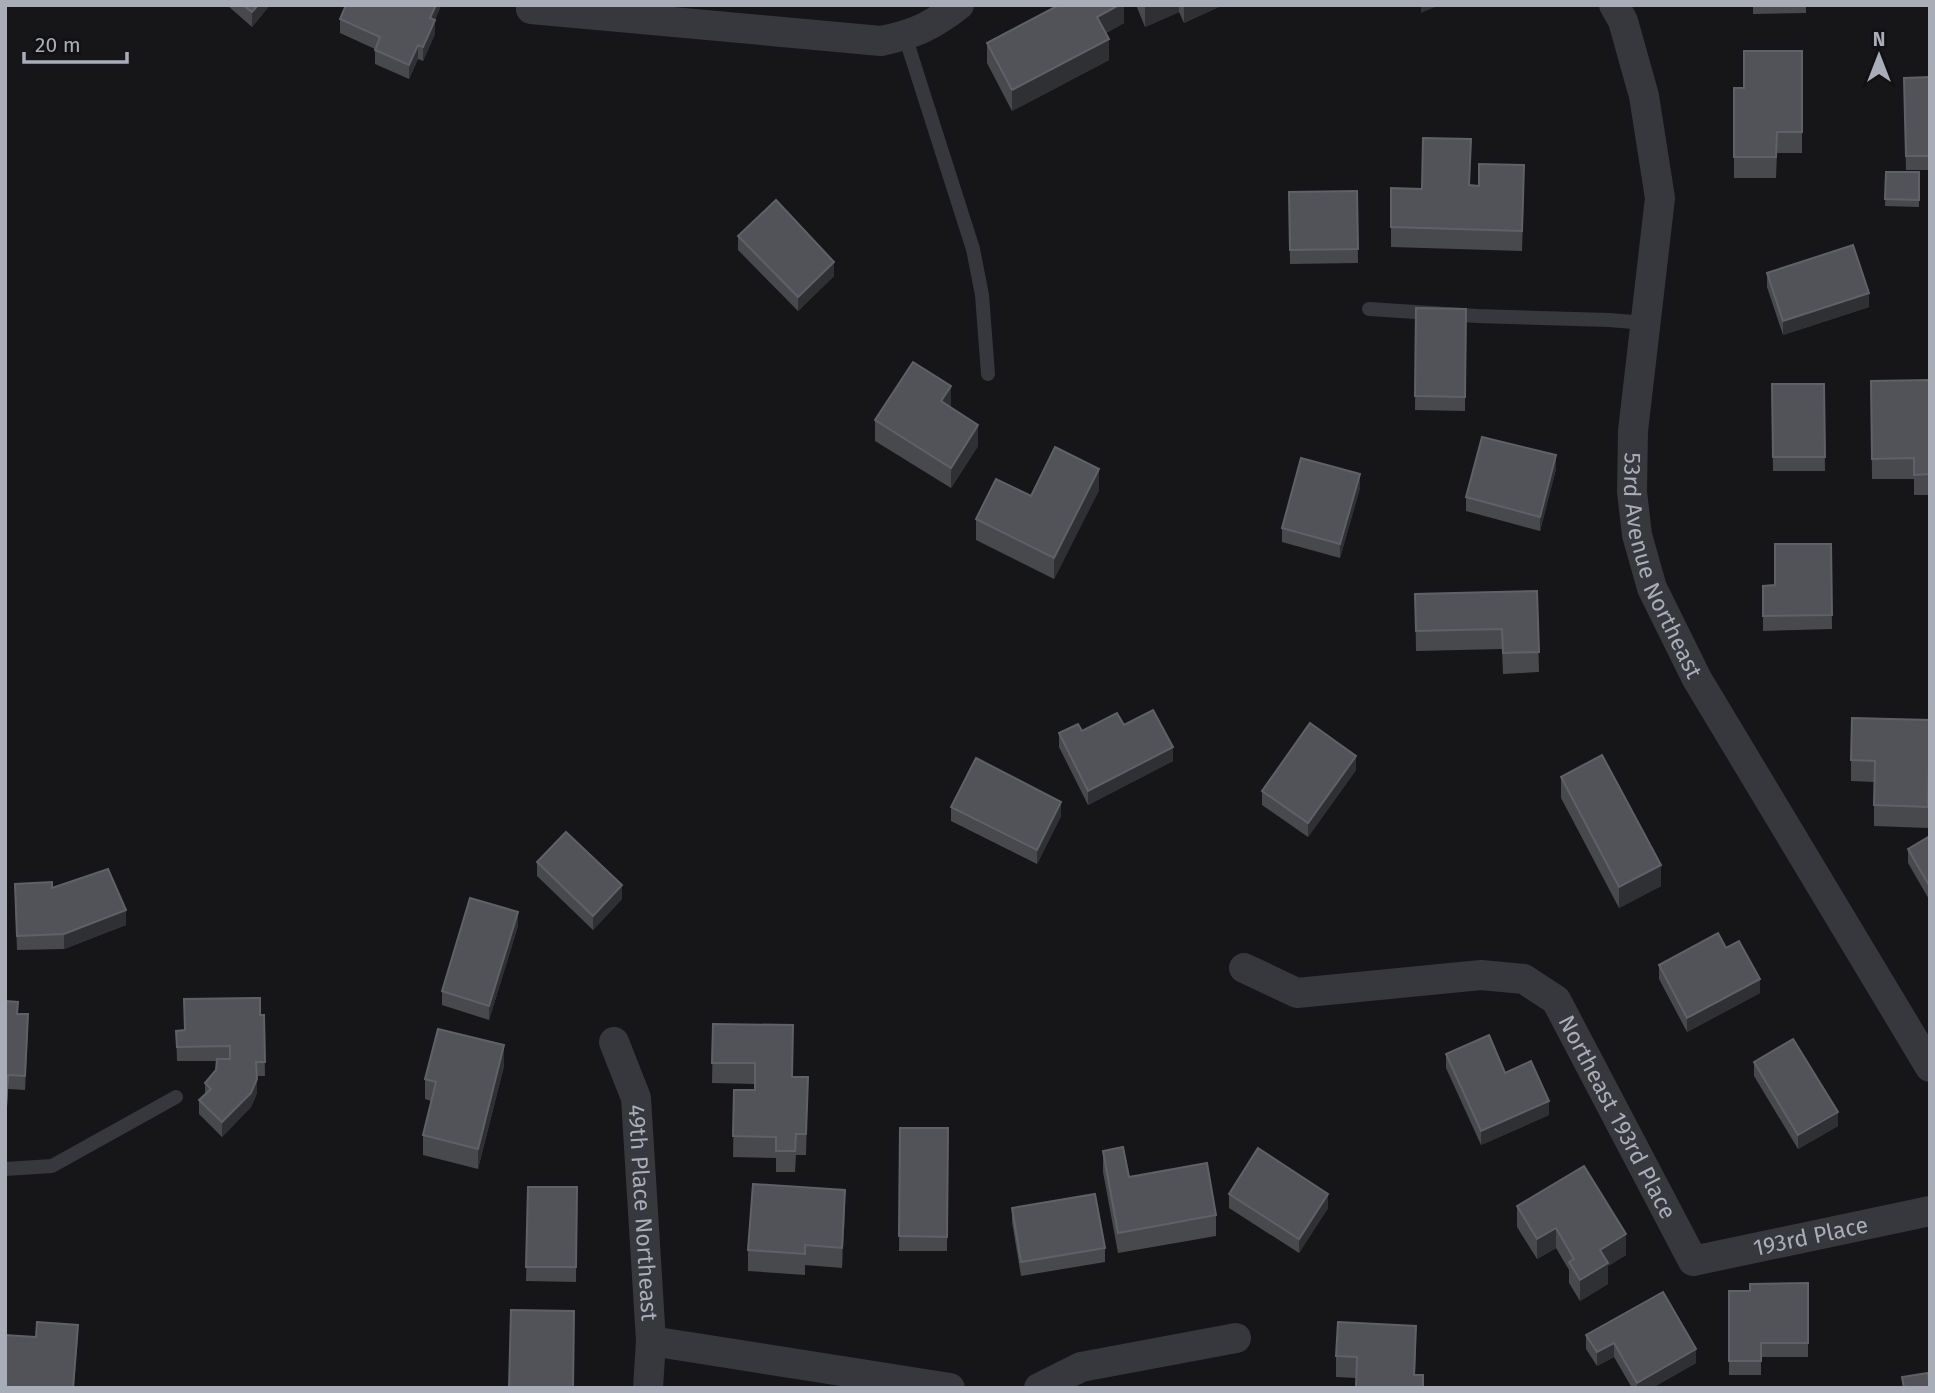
<svg xmlns="http://www.w3.org/2000/svg" width="1935" height="1393" font-family="'Fira Sans',sans-serif">
<rect width="100%" height="100%" fill="#161618"/>
<g fill="none" stroke-linecap="round" stroke-linejoin="round">
<g stroke="#37383d" stroke-width="14">
<path d="M905,36L973,249L982,295L988,374"/>
<path d="M1369,309L1477,316L1609,320L1646,323"/>
<path d="M5,1169L52,1166L176,1097"/>
</g>
<g stroke="#37383d" stroke-width="30">
<path id="s1" d="M1614,5L1623,21L1644,96L1660,198L1633,431L1632,492L1637,535L1652,588L1697,679L1930,1067"/>
<path d="M531,9L881,41C915,34 932,26 959,5"/>
<path id="s2" d="M1244,968L1297,993L1481,975L1524,979L1556,1000L1693,1261L1930,1211"/>
<path id="s3" d="M614,1042L636,1098L651,1341L648,1388"/>
<path d="M651,1341L950,1388"/>
<path d="M1039,1388L1081,1367L1236,1338"/>
</g>
</g>
<g fill="#47494d">
<path d="M227,5H270L252,27Z"/>
<path d="M441,5L435,20V34L423,61L418,59L409,79L375,64V49L340,33V19Z"/>
<path d="M1124,5V23L1106,33L1109,60L1012,111L987,63V43Z"/>
<path d="M1136,5H1223L1184,23L1179,12L1145,27Z"/>
<path d="M1753,5H1806V13L1753,14Z"/>
<path d="M1802,51V153H1777L1776,178H1734V88H1744Z"/>
<path d="M1930,77V170H1906L1904,78Z"/>
<path d="M1886,172H1919V207L1885,206Z"/>
<path d="M1470,185L1524,186L1522,251L1391,247V188L1422,189Z"/>
<path d="M1357,191L1358,263L1290,264L1289,192Z"/>
<path d="M738,236L834,276L798,311L738,250Z"/>
<path d="M1767,273L1869,307L1783,335L1767,287Z"/>
<path d="M1416,308L1466,309L1465,411L1415,410Z"/>
<path d="M1930,380V495H1914V479H1872L1871,381Z"/>
<path d="M1772,384H1824L1825,471H1773Z"/>
<path d="M950,408L978,446L951,488L875,441V420Z"/>
<path d="M1556,469L1540,531L1466,511V497Z"/>
<path d="M1360,488L1340,558L1282,542V528Z"/>
<path d="M1099,490L1054,579L976,540V519L1031,496Z"/>
<path d="M1831,544L1832,629L1763,631V586H1775Z"/>
<path d="M1537,591L1539,672L1503,674L1502,649L1416,651L1415,594Z"/>
<path d="M1930,720L1928,828L1874,826V782L1851,781V760Z"/>
<path d="M1124,725L1173,761L1088,805L1059,747V733Z"/>
<path d="M1356,770L1308,837L1262,805V791Z"/>
<path d="M1561,777L1661,886L1619,908L1561,798Z"/>
<path d="M951,807L1061,816L1037,864L951,821Z"/>
<path d="M1930,836V901L1908,863V849Z"/>
<path d="M537,862L622,899L593,930L537,876Z"/>
<path d="M52,888L126,925L64,949L17,950L15,898Z"/>
<path d="M518,926L489,1020L442,1005V991Z"/>
<path d="M1726,948L1760,993L1687,1032L1659,979V965Z"/>
<path d="M5,1001L18,1014L28,1028L25,1090L8,1089L5,1138Z"/>
<path d="M260,1015H264L265,1076H257V1093L251,1107L222,1137L199,1114V1100L205,1094V1083L216,1070V1061H177L176,1031L185,1030Z"/>
<path d="M713,1024L792,1077H808L806,1155H796L795,1172H776V1158L733,1157L734,1090H755V1084L712,1083Z"/>
<path d="M1446,1054L1505,1073L1549,1115L1481,1145L1446,1068Z"/>
<path d="M1754,1062L1838,1126L1798,1149L1754,1076Z"/>
<path d="M504,1066L478,1169L423,1155V1135L431,1101L425,1099V1079Z"/>
<path d="M900,1128H948L947,1251H899Z"/>
<path d="M1103,1151L1129,1177L1216,1215V1236L1118,1253L1103,1172Z"/>
<path d="M528,1187H577L576,1282L526,1281Z"/>
<path d="M1229,1194L1328,1208L1299,1253L1229,1208Z"/>
<path d="M1517,1206L1626,1255L1608,1266V1284L1580,1301L1569,1283V1270L1556,1248L1537,1259L1517,1227Z"/>
<path d="M1012,1208L1105,1248V1262L1021,1276L1012,1222Z"/>
<path d="M845,1210L842,1268L805,1265V1275L748,1271V1250Z"/>
<path d="M1808,1283V1357H1761V1375H1729V1291H1750Z"/>
<path d="M1586,1335L1696,1363L1652,1388H1632L1614,1357L1597,1366L1586,1349Z"/>
<path d="M1416,1346L1415,1375L1356,1378L1336,1377V1356Z"/>
</g>
<g fill="#2f3033">
<path d="M258,5H270L252,27V12Z"/>
<path d="M436,5H441V6L435,20V34L423,61V47L430,18Z"/>
<path d="M1119,5H1124V23L1097,37V17Z"/>
<path d="M1146,5H1179V12L1145,27V6Z"/>
<path d="M1184,5H1223L1184,23Z"/>
<path d="M1421,5H1440L1421,13Z"/>
<path d="M1109,39V60L1012,111V90Z"/>
<path d="M418,45V59L409,79V65Z"/>
<path d="M834,262V276L798,311V297Z"/>
<path d="M1869,293V307L1783,335V321Z"/>
<path d="M951,386V407L941,422V401Z"/>
<path d="M978,425V446L951,488V468Z"/>
<path d="M1556,455V469L1540,531V517Z"/>
<path d="M1099,469V490L1054,579V558Z"/>
<path d="M1360,474V488L1340,558V544Z"/>
<path d="M1173,747V761L1088,805V791Z"/>
<path d="M1356,756V770L1308,837V823Z"/>
<path d="M1061,802V816L1037,864V850Z"/>
<path d="M1661,865V886L1619,908V887Z"/>
<path d="M622,885V899L593,930V916Z"/>
<path d="M126,910V925L64,949V934Z"/>
<path d="M518,912V926L489,1020V1006Z"/>
<path d="M1760,979V993L1687,1032V1018Z"/>
<path d="M28,1014V1028L25,1090V1076Z"/>
<path d="M504,1045V1066L478,1169V1149Z"/>
<path d="M257,1079V1093L251,1107L222,1137V1122Z"/>
<path d="M1549,1101V1115L1481,1145V1131Z"/>
<path d="M1838,1112V1126L1798,1149V1135Z"/>
<path d="M845,1190V1210L842,1268V1248Z"/>
<path d="M1328,1194V1208L1299,1253V1239Z"/>
<path d="M1556,1228V1248L1537,1259V1239Z"/>
<path d="M1626,1234V1255L1608,1266V1284L1580,1301V1280L1600,1250Z"/>
<path d="M78,1325V1339L74,1388H73Z"/>
<path d="M1614,1343V1357L1597,1366V1352Z"/>
<path d="M1696,1349V1363L1652,1388H1637V1383Z"/>
</g>
<g fill="#525359" stroke="#5f6168" stroke-width="2">
<path d="M243,5H258L252,12Z"/>
<path d="M346,5H436L430,18L435,20L423,47L418,45L409,65L375,50L380,37L340,19Z"/>
<path d="M1059,5H1119L1097,17L1109,39L1012,90L987,43Z"/>
<path d="M1744,51H1802V132H1777L1776,157H1734V88H1744Z"/>
<path d="M1930,77V156H1906L1904,78Z"/>
<path d="M1423,138L1471,139L1469,185L1479,186V164L1524,165L1522,231L1391,227V188L1422,189Z"/>
<path d="M1886,172H1919V200L1885,199Z"/>
<path d="M1357,191L1358,249L1290,250L1289,192Z"/>
<path d="M776,200L834,262L798,297L738,236Z"/>
<path d="M1853,245L1869,293L1783,321L1767,273Z"/>
<path d="M1416,308L1466,309L1465,397L1415,396Z"/>
<path d="M913,362L951,386L941,401L978,425L951,468L875,420Z"/>
<path d="M1930,380V474L1914,475V458L1872,459L1871,381Z"/>
<path d="M1772,384H1824L1825,457H1773Z"/>
<path d="M1482,437L1556,455L1540,517L1466,497Z"/>
<path d="M1055,447L1099,469L1054,558L976,519L996,479L1031,496Z"/>
<path d="M1301,458L1360,474L1340,544L1282,528Z"/>
<path d="M1775,544H1831L1832,615L1763,616V586L1775,585Z"/>
<path d="M1537,591L1539,652L1503,653L1502,629L1416,631L1415,594Z"/>
<path d="M1153,710L1173,747L1088,791L1059,733L1078,724L1082,731L1117,713L1124,725Z"/>
<path d="M1852,718L1930,720L1928,807L1874,805L1875,761L1851,760Z"/>
<path d="M1310,723L1356,756L1308,823L1262,791Z"/>
<path d="M1602,755L1661,865L1619,887L1561,777Z"/>
<path d="M976,758L1061,802L1037,850L951,807Z"/>
<path d="M566,832L622,885L593,916L537,862Z"/>
<path d="M1930,836V887L1908,849Z"/>
<path d="M108,869L126,910L64,934L17,936L15,884L52,882V888Z"/>
<path d="M470,898L518,912L489,1006L442,991Z"/>
<path d="M1718,933L1726,948L1739,941L1760,979L1687,1018L1659,965Z"/>
<path d="M260,998V1015H264L265,1062H256L257,1079L251,1093L222,1122L199,1100L211,1089L205,1083L216,1070L217,1059H230V1046L177,1047L176,1031L185,1030L184,999Z"/>
<path d="M5,1001L18,1002L17,1014H28L25,1076L8,1075L5,1124Z"/>
<path d="M713,1024L793,1025L792,1077H808L806,1134H796L795,1151H776V1137L733,1136L734,1090H755V1063H712Z"/>
<path d="M438,1029L504,1045L478,1149L423,1135L436,1082L425,1079Z"/>
<path d="M1489,1035L1505,1073L1531,1061L1549,1101L1481,1131L1446,1054Z"/>
<path d="M1793,1039L1838,1112L1798,1135L1754,1062Z"/>
<path d="M900,1128H948L947,1237L899,1236Z"/>
<path d="M1123,1147L1129,1177L1207,1163L1216,1215L1118,1233L1103,1151Z"/>
<path d="M1258,1148L1328,1194L1299,1239L1229,1194Z"/>
<path d="M1584,1166L1626,1234L1600,1250L1608,1263L1580,1280L1569,1262L1574,1259L1556,1228L1537,1239L1517,1206Z"/>
<path d="M753,1184L845,1190L842,1248L805,1245V1254L748,1250Z"/>
<path d="M528,1187H577L576,1267H526Z"/>
<path d="M1095,1194L1105,1248L1021,1262L1012,1208Z"/>
<path d="M1808,1283V1343H1761V1361H1729V1291H1750V1284Z"/>
<path d="M1663,1292L1696,1349L1637,1383L1614,1343L1597,1352L1586,1335Z"/>
<path d="M511,1310L574,1311L573,1388H509Z"/>
<path d="M37,1322L78,1325L73,1388H5V1335L36,1337Z"/>
<path d="M1338,1322L1416,1326L1414,1375H1423V1388H1356L1357,1357L1336,1356Z"/>
<path d="M1928,1373L1930,1388H1904L1902,1377Z"/>
</g>
<g text-anchor="middle" dominant-baseline="central" stroke-width="6" stroke-linejoin="round" paint-order="stroke">
<g font-size="23" fill="#a8adb8" stroke="#111113">
<text stroke="none"><textPath href="#s1" startOffset="574">53rd Avenue Northeast</textPath></text>
<text stroke="none"><textPath href="#s2" startOffset="457">Northeast 193rd Place</textPath></text>
<text stroke="none"><textPath href="#s3" startOffset="175">49th Place Northeast</textPath></text>
<text stroke="none"><textPath href="#s2" startOffset="740">193rd Place</textPath></text>
</g>
</g>
<rect width="1935" height="1393" fill="none" stroke="#a8adb8" stroke-width="14"/>
<g transform="translate(1879 56)" stroke="#111113" stroke-width="5" paint-order="stroke">
<path d="M0-5L12 26L0 18L-12 26Z" fill="#a8adb8"/>
<text y="-10" font-size="19" font-weight="bold" text-anchor="middle" fill="#a8adb8">N</text>
</g>
<path d="M24 52v10h103v-10" fill="none" stroke="#a8adb8" stroke-width="3.5"/>
<text x="35" y="52" font-size="21" fill="#a8adb8" stroke="#111113" stroke-width="5" paint-order="stroke">20 m</text>
</svg>
